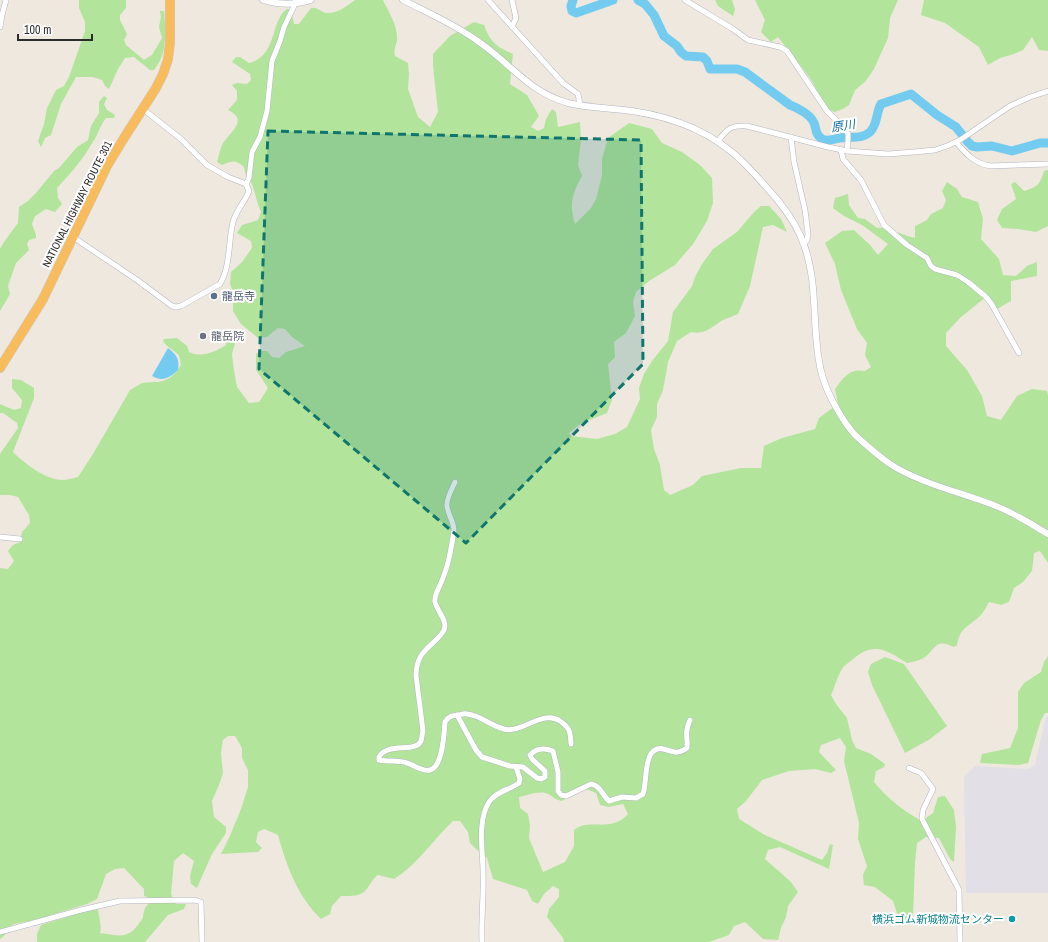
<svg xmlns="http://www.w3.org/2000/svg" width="1048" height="942" font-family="'Archivo Narrow','Noto Sans JP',sans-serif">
<rect width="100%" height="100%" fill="#eee8df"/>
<path fill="#e2dfe7" d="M1046,716L1048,717V893H966L964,777L975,766L1029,769L1035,765Z"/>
<g fill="#b3e49c" fill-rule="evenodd">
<path d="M79,0H126V8L120,15V20L127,34L124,40L126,45L144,60L152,55L162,38L159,27L161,17L160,11H164C165,25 167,42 162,56C160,61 157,66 154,70H150L134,57L125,58L118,69L109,89L105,86L102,80L93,77H76L61,104L51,135L45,138L41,147L38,141L44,124L47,108L56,90L64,86L69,77L85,31V22L79,8Z"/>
<path d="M355,0H383C388,11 397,24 397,37C398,44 393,47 395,56L408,63L409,74L408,89L418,117L430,127L438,112L433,66V54L450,36L474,22L484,25C490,42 497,47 513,54L510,84L527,95L539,116L531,127L538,131L544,128L546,119L552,109L556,112L558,127L580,122L581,140L578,165L582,176C572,194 569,204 575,224L591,208L596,199L602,175V159L608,138L629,123L652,129L662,143L682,152L700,165L712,178L713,203L707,221L693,244L675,265L649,281L636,292L633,302L635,316L626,333L614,342L615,357L608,364L612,400L607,413L580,424L569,433L571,436L597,439L615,434L627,427L640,399L639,388L644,374L652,361L668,341L673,312L692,286L695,277L702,264L713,249L737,232L754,212L761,206H769L781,219L787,232L773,225L763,227L750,286L738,314C733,316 728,318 723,320C711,327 706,335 691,332L677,341L668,362L663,390L657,404V417L651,430L654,449L660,465L664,490L670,495L693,485L702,476L741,468H761L764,446L782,438L815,429L819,418L838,404L835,389C844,377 849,368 865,371L871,367L865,355L867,343L857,329L850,312L841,290L835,264L825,243L842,231L854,230L870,245L878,255L888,244L862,225L844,216L833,208L835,198L848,194L849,205L858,218L865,219L877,228C883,226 906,236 915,238V226L927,220L931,214L943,208L946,200L942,191L947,182L957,189L962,197L978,202L983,219L981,239L999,259L1003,275L1016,276L1027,266L1037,262V276L1011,281V301L997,309L987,296L960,318L946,333V346L967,370L982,396L987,416L1001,420L1017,396L1032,389L1047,391L1048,395V563L1040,551L1034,553L1032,571L1023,582L1014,588L1009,602L1001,605L989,602C986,607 984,612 980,616C967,628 961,626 957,645L954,647C933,637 937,650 922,659C918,661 911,662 907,663C887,650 874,641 853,659C850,662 844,665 842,669C837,677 835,687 831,695L836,704L847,718L852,740L856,748L871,754L885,764L884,767L876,771L874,782C887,798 903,811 922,821L933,813L938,797L945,796L954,810L956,827L954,862L950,859L939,838L926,837L917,843L915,863L913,917L905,924L898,916L893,901L875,887L864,885L863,875L867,866L858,839L859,823L844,761L846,747L840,738L821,745L819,752L836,770L831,773L815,769L789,771L762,780L746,801L737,809L739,819L765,835L822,860L827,853L830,844L833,845L829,869L780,847L768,850L765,859L791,882L798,892L788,906L786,917L781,928L778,940L763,939L745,922L734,926L729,935L709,942H564L563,938L547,917L549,909L559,897V889L553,886L544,894L538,904L532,901L527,890L493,879L487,858L476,849L470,843L468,832L460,821H453C433,840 417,865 394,879L378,875C372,879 370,885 366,890C360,897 349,896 341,896L332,906L330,914L321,919C298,897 286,865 278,835L264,829L258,832L256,842L262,848L258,852L221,854L229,838L241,809L248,787V770L242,758V748L235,736H228L223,740L221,753L223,773L219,785L212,801L214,817L226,827V833L212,854L197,888L191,884L190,876L194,861L183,853L174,861L171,894L176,904H186L184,909L168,915L145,942H37V934L41,925L82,912L98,909C99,918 102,926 100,933C117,935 127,940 138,925C139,923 142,920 143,917C144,911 144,907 150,903V898L144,896V889L124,868L115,869L106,874L97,899L87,904L35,920L14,924L7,929L5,935L0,939V568L8,569L14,561L8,551L13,545L20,542L22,532L30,523L29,515L18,497L10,495H0V454L18,428L17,423L3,413H0V404L14,410L21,408L22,400L12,388V379L21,380L34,388V398L13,452C24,463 46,480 62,480C67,480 73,478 78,477L93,454L130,390C134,388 138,385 142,383C148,382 153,382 158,382C169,381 176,373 181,365L179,355L166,345L163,341L164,339L177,338L187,346L189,352C200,358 216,352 226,345L227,334L235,330L238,333L232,354L234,371L237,387L249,403L259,402L268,388L256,370V354L260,351H267L272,357L279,358L286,352L305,346L292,337L285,329L278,328L267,337L258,338L241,324L233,311V292L230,284L231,272L242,262L252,248L251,241L237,233L242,225L258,220L261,212C257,203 256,196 253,187C251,179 245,177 244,167C236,160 232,160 222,165L217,162C219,156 220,148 223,143C231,131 249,120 228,110L237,100V91L232,85L237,83L247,84L251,80L250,74L232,62L236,57H240L249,63C278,56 270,20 287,9L292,10V15L294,24H299L311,8C318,7 320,12 326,13C338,14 346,6 355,0ZM584,788L596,793L600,805L609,807L623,804L628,814C610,834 589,817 574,830V846L565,862L543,872L529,838L530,825L528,814L520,808L519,797C528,795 540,790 548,794C554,797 553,799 562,801Z"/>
<path d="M715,0H732L735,9L733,16L718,6Z"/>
<path d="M755,0H898L890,18L888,38L874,69L865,82L855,90L849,105L843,109L834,112L827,108L810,78L778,37L771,42L761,32L765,20Z"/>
<path d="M924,0H1048V51L1039,50L1032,37L1023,50L1014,54L1000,58L988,65L979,47L945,23L921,15Z"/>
<path d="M104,96L107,98L104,104L107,110L115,115L114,118H106C100,125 99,133 94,140C84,158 71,173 57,188L58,198L62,204L55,212L46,209L35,216L32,224L36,235V238L29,240L27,244L29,250L16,263L8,286L10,294L0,311V249L4,242L18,223L19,207L28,201L36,193L54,171L59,168L77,147L88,140L91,126L99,113V102Z"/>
<path d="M1048,170V226L1036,232L1018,229L1002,228L997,220L1002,209L1016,199L1011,184L1015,182L1024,191C1038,187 1040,184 1044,171Z"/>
<path d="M1048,656V713H1045L1041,720L1028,763L1019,765L980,763L982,754L1010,748L1018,728V692L1024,683L1041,672L1044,662Z"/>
<path d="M885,657L904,664L947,726L930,739L905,753L872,685L868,672L871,664Z"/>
</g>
<path fill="#73ccef" d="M168,348C176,354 180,359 178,370C169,378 163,382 152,376Z"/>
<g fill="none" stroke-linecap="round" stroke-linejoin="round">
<g stroke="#73ccef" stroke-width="9">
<path d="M573,0L571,6L572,11L576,13L613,0"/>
<path d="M638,0L645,4L654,15L664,36L677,46L681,52L686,56L703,57L707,61L710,69H737L745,72L790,105C798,108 811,115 814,123C816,127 815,131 818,135C824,144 832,139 840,138C851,136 861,140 870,132C878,124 876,112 881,104L911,94L937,115L956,127L967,141L972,146L977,147L992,146L1012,151L1040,143H1048"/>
</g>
<g stroke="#b2b5c0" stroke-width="6">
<g id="minor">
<path d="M488,0L563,83L578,94L580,105"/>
<path d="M512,0L516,18L512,27"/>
<path d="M685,0L733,29L748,40L780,47L787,51L827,111L845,129L848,134V140L847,151"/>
<path d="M0,27L2,15L6,0"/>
<path d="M143,109L181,139L207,165L228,177L246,184"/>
<path d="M791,137L794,162L805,210L808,234L807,240L804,244"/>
<path d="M718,141C727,129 731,125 747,126L828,147L847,151L888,154L914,152L935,150L947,146L960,140L1010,106L1030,97L1048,91"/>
<path d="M956,142C966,154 975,164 991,166L1048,164"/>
<path d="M841,150L843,159L861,180L884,225L907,245L927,258L931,266L935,269L957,275L968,282L985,296L991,303L1019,353"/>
<path d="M73,237L137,280L172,306L176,307L181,306L220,284C231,265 228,242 233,222C236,210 245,202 249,191L246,184L249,178L252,152L260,137L267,111L272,61L280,41L284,27L295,4L296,0"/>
<path d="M455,482C452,489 446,499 447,506C448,515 454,522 454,531C451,550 448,568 440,585C438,590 434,596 435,602C437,611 448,621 444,630C442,634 439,637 436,640C423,652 417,656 416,675L423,731C422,734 422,738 421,741C416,753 387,742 379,757V760C389,762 398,760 407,763C414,765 423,772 430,770C443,767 444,733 445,722C449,716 451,716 458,715C461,715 463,713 467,714C480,715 491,726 504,729C521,734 543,709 560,721C571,729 570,732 571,744"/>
<path d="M0,537L20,539"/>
<path d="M457,715L476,750L482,757L510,766L523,767L537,778L541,779L545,777V771L532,759L530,755C536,748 545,748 553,751L558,772V791L561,795L566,796L591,784C601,786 602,795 609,801L622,797L636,798L643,794C647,783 644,756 655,750C665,744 672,759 687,748C688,735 684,734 690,720"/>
<path d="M909,768L921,773L933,789L923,810L922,819L959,890L960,942"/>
<path d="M0,932L81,910L120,901L195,900L201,902L202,942"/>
<path d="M482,942C481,919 484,895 483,872C483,851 477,821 489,802C495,792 509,790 519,783L520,779L516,767"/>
</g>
</g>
<g stroke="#b2b5c0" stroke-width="7">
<g id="tertiary">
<path d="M263,0C279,5 295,5 311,0"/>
<path d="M403,0C428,13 456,25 479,42C511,64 529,92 568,103C589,108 611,108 632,111C673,117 712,132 742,161C764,184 794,214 804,245C819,285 811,330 821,371C824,384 830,397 837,409C842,418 848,427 855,435C866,445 877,455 890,464C919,483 963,493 996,506C1014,513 1031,524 1048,534"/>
</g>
</g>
<g stroke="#c8c8c8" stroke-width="10">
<path id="trunk" d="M0,368L43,299L107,166L124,138L156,88L163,74L168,59L170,43V0"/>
</g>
<use href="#minor" stroke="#fff" stroke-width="5"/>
<use href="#tertiary" stroke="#fff" stroke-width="6"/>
<use href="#trunk" stroke="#f8bc5d" stroke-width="9"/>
</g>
<path fill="#0f766e" fill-opacity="0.2" stroke="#0f766e" stroke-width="3" stroke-dasharray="8 5" stroke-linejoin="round" d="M268,131L641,140L643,364L466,543L259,369Z"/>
<circle fill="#5c6f8a" stroke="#fff" stroke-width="1.5" cx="214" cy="296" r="4"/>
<circle fill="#6b7280" stroke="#fff" stroke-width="1.5" cx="203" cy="336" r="4"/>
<circle fill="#0f9aa8" stroke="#fff" stroke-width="1.5" cx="1012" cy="919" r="4"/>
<g text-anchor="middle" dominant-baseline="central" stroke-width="4" stroke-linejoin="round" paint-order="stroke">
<g font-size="11" fill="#2c2c2c" stroke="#fff">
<text transform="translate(77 204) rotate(-63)">NATIONAL HIGHWAY ROUTE 301</text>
</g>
<g font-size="11" fill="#4e5e75" stroke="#fff" text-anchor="start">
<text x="222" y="296">龍岳寺</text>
</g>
<g font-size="11" fill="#5b616d" stroke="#fff" text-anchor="start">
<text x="211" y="336">龍岳院</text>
</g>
<g font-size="11" fill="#0d838f" stroke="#fff" text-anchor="end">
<text x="1004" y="919">横浜ゴム新城物流センター</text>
</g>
<g font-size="12" font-style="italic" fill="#0d6aa0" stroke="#fff">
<text transform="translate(843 126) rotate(-9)">原川</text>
</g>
</g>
<path d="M18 34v6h74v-6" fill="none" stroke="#2c2c2c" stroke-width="2"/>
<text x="24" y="34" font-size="12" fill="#2c2c2c" stroke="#ffffff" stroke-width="3" paint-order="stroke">100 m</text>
</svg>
